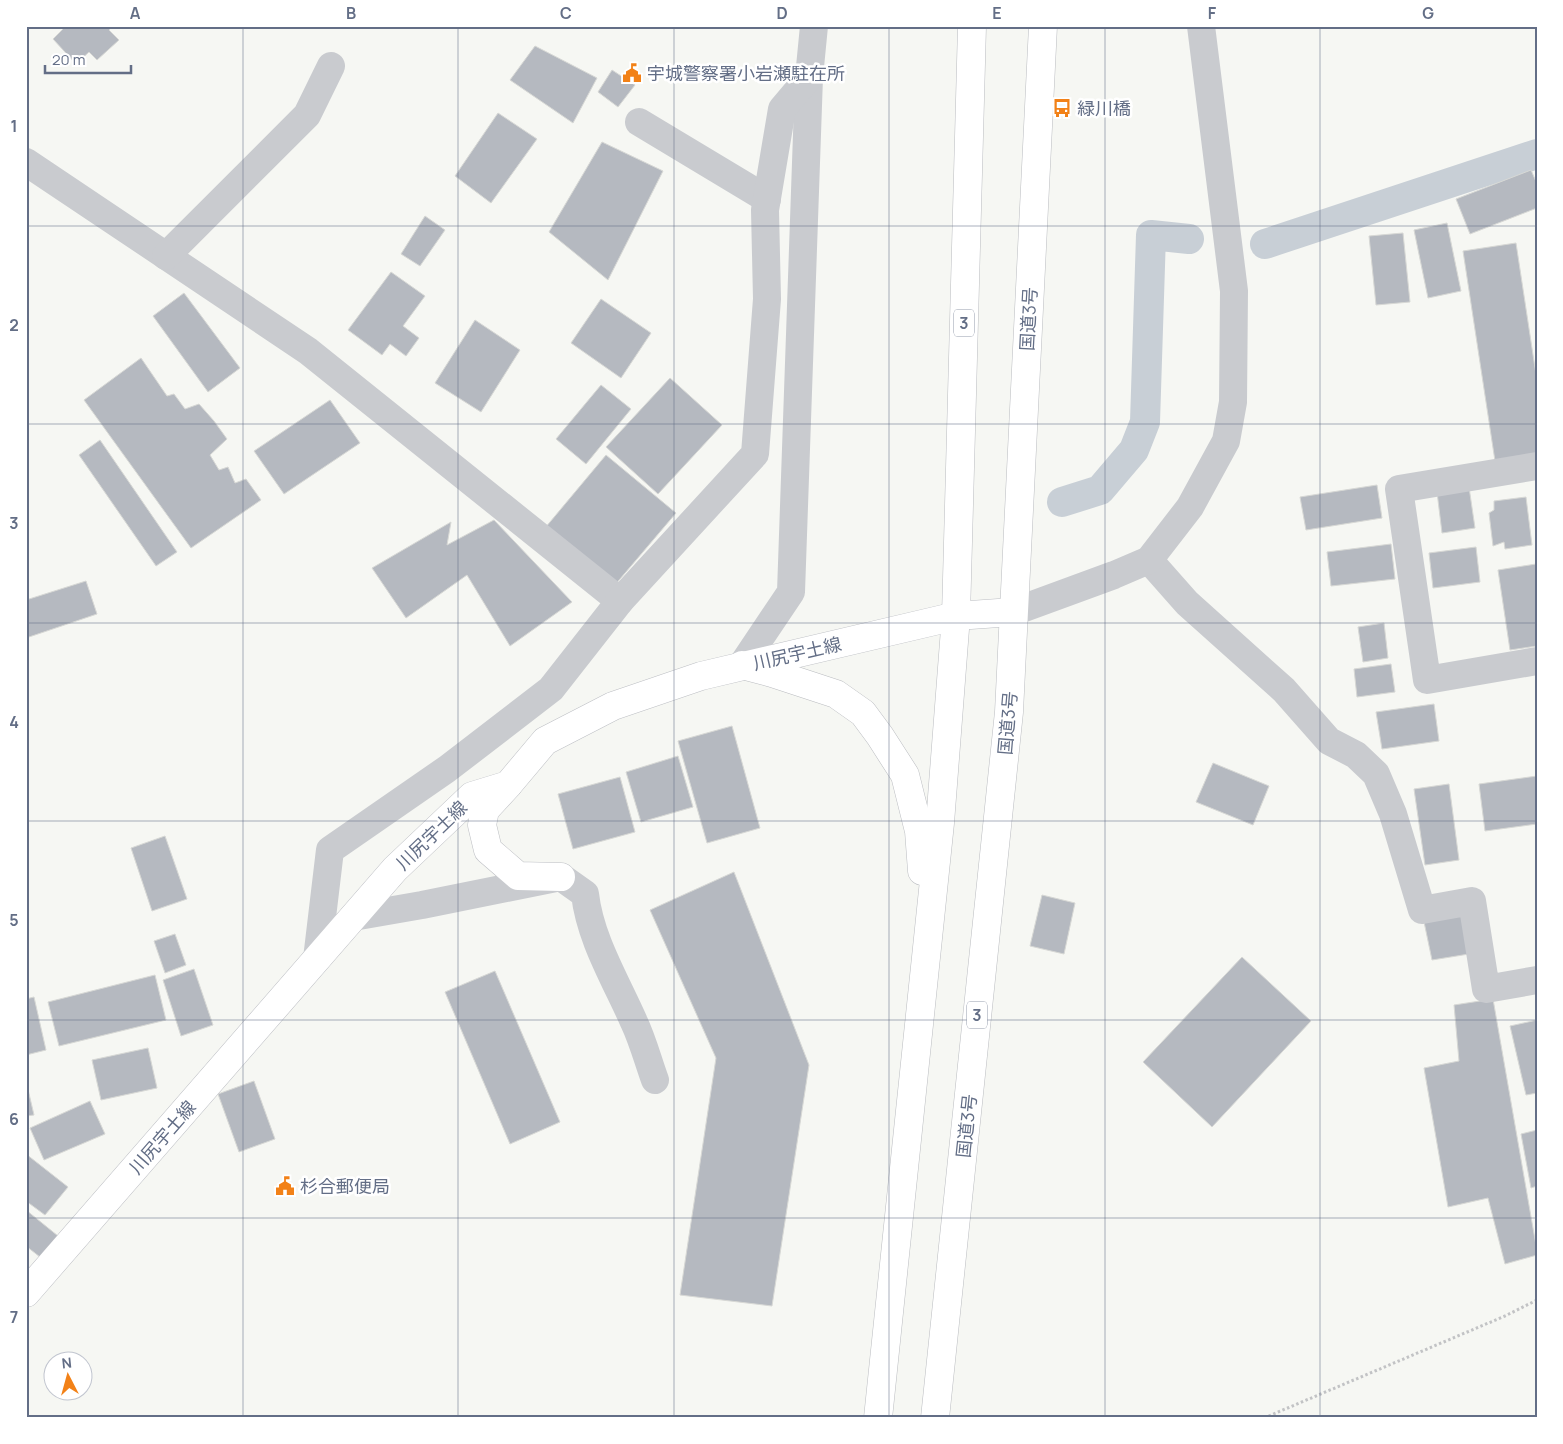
<svg xmlns="http://www.w3.org/2000/svg" width="1563" height="1444" font-family="Manrope,'Noto Sans JP',sans-serif">
<rect width="100%" height="100%" fill="#f6f7f3"/>
<g fill="none" stroke-linecap="round" stroke-linejoin="round">
<g stroke="#c8cfd6" stroke-width="30">
<path d="M1265,244L1537,154"/>
<path d="M1062,502L1100,490L1134,450L1145,422L1151,235L1189,239"/>
</g>
</g>
<g fill="#b5b9c0" stroke="#d7d8d5">
<path d="M66,26H113L109,30L119,40L97,60L89,52L76,64L53,39Z"/>
<path d="M535,46L597,78L573,123L510,80Z"/>
<path d="M612,70L635,85L618,107L598,92Z"/>
<path d="M498,113L537,139L491,203L455,176Z"/>
<path d="M602,142L663,171L608,280L549,232Z"/>
<path d="M1531,170L1537,184V208L1470,234L1456,199Z"/>
<path d="M425,216L445,230L420,266L401,254Z"/>
<path d="M1447,223L1461,291L1428,298L1414,230Z"/>
<path d="M1403,233L1410,302L1376,305L1369,236Z"/>
<path d="M1516,243L1537,381V455L1495,461L1463,251Z"/>
<path d="M391,272L425,296L403,326L419,338L406,356L390,344L382,355L348,330Z"/>
<path d="M184,293L240,368L208,392L153,316Z"/>
<path d="M601,299L651,333L621,378L571,343Z"/>
<path d="M475,320L520,350L481,412L435,383Z"/>
<path d="M141,358L167,396L174,394L185,409L199,404L214,421L227,439L210,455L219,470L228,467L235,483L246,479L261,500L191,548L84,400Z"/>
<path d="M670,378L722,425L658,494L606,447Z"/>
<path d="M601,385L631,409L586,464L556,439Z"/>
<path d="M330,400L360,443L284,494L254,451Z"/>
<path d="M100,440L177,552L156,566L79,455Z"/>
<path d="M606,455L676,513L614,586L545,528Z"/>
<path d="M1377,485L1382,518L1306,530L1300,497Z"/>
<path d="M1469,487L1475,528L1442,533L1437,492Z"/>
<path d="M1526,497L1532,545L1505,549L1504,542L1493,546L1489,513L1494,510V501Z"/>
<path d="M494,520L572,602L510,646L467,575L406,618L372,568L451,522L447,545Z"/>
<path d="M1391,544L1395,579L1331,586L1327,552Z"/>
<path d="M1476,547L1480,582L1433,588L1429,553Z"/>
<path d="M1536,564L1537,646L1510,650L1498,570Z"/>
<path d="M86,581L97,614L26,638V600Z"/>
<path d="M1384,623L1388,658L1363,662L1358,627Z"/>
<path d="M1391,664L1395,692L1357,697L1354,669Z"/>
<path d="M1434,704L1439,741L1382,749L1376,712Z"/>
<path d="M732,726L760,828L707,843L678,741Z"/>
<path d="M678,756L693,807L641,822L626,772Z"/>
<path d="M1213,763L1269,786L1253,825L1196,802Z"/>
<path d="M1537,776V824L1485,831L1479,784Z"/>
<path d="M620,777L635,832L573,849L558,794Z"/>
<path d="M1449,784L1459,860L1425,865L1414,789Z"/>
<path d="M165,836L187,899L152,911L131,848Z"/>
<path d="M734,872L809,1065L772,1306L680,1295L716,1058L650,910Z"/>
<path d="M1042,895L1075,903L1064,954L1030,946Z"/>
<path d="M1460,909L1469,954L1432,960L1423,917Z"/>
<path d="M175,934L186,965L165,973L154,941Z"/>
<path d="M1242,957L1311,1021L1212,1127L1143,1062Z"/>
<path d="M194,969L213,1025L181,1036L163,980Z"/>
<path d="M495,971L560,1122L510,1144L445,992Z"/>
<path d="M155,975L166,1020L59,1046L48,1002Z"/>
<path d="M34,997L46,1050L26,1055V999Z"/>
<path d="M1493,999L1537,1251V1255L1505,1264L1488,1198L1448,1207L1424,1068L1459,1061L1454,1005Z"/>
<path d="M1537,1020V1093L1526,1095L1510,1026Z"/>
<path d="M148,1048L157,1088L101,1100L92,1060Z"/>
<path d="M26,1081L34,1115L26,1116Z"/>
<path d="M254,1081L275,1139L239,1152L218,1094Z"/>
<path d="M90,1101L105,1134L44,1160L30,1128Z"/>
<path d="M1537,1130V1186L1531,1188L1521,1134Z"/>
<path d="M26,1154L68,1187L45,1215L26,1201Z"/>
<path d="M26,1210L58,1236L40,1257L26,1246Z"/>
</g>
<g fill="none" stroke-linecap="round" stroke-linejoin="round">
<g stroke="#bdbfc4" stroke-width="29">
<g id="major">
<path d="M508,785L485,810L482,825L488,850L518,876L561,877"/>
<path d="M26,1293L395,869L472,796L508,785L545,741L613,706L701,676L956,616L1013,612"/>
</g>
</g>
<g stroke="#babcc0" stroke-width="29">
<g id="highway">
<path d="M742,665L772,673L836,694L863,713L880,736L905,775L919,831L922,871"/>
<path d="M878,1418L940,823L956,616L972,26"/>
<path d="M935,1418L1009,712L1043,26"/>
</g>
</g>
<path stroke="#c2c3c5" stroke-width="3" stroke-dasharray="2.5 2.5" stroke-linecap="butt" d="M1264,1418L1505,1316L1537,1300"/>
<g stroke="#c9cbcf" stroke-width="28">
<path d="M639,122L767,199"/>
<path d="M26,162L308,351L620,601"/>
<path d="M166,256L307,115L331,66"/>
<path d="M1537,466L1399,489L1427,680L1537,661"/>
<path d="M1149,560L1187,603L1284,690L1329,741L1356,755L1376,774L1393,814L1422,910L1472,901L1486,989L1537,980"/>
<path d="M1013,612L1114,575L1149,560L1190,507L1226,441L1233,402L1234,291L1201,26"/>
<path d="M742,665L791,592L809,77L814,26"/>
<path d="M353,917L422,905L561,877L585,894C590,939 616,981 634,1022C643,1041 648,1061 655,1080"/>
<path d="M317,959L330,850L447,769L551,689L620,601L755,454L767,299L765,210L782,109L809,77"/>
</g>
<use href="#major" stroke="#fff" stroke-width="28"/>
<use href="#highway" stroke="#fff" stroke-width="28"/>
</g>
<path fill="none" stroke="#636e86" stroke-width="1" stroke-opacity="0.55" d="M243,26V1418M458,26V1418M674,26V1418M889,26V1418M1105,26V1418M1320,26V1418M26,226H1537M26,424H1537M26,623H1537M26,821H1537M26,1020H1537M26,1218H1537"/>
<defs>
<g id="civic-bare" transform="scale(1.5)"><path d="M-.6-6.5H3V-4.5H.6V-3L4-1V1h2V6H-6V1h2V-1L-.6-3ZM-1.2 2.5V6h2.4V2.5Z" fill="#f28117" stroke="#fff" stroke-width="2.5" paint-order="stroke"/></g>
<g id="bus-bare" transform="scale(1.5)"><path d="M-5-6H5V4H4V6H2V4H-2V6H-4V4H-5ZM-3.5-4V0h7V-4ZM-3.5 1.2v1.5H-2V1.2ZM2 1.2v1.5H3.5V1.2Z" fill="#f28117" stroke="#fff" stroke-width="2.5" paint-order="stroke"/></g>
</defs>
<g fill-rule="evenodd">
<use href="#civic-bare" x="632" y="73"/>
<use href="#bus-bare" x="1062" y="108"/>
<use href="#civic-bare" x="285" y="1186"/>
</g>
<g text-anchor="middle" dominant-baseline="central" stroke-width="5" stroke-linejoin="round" paint-order="stroke">
<g fill="#fff" stroke="#929aaa" stroke-width="1">
<rect x="954" y="309.5" width="20" height="27" rx="4"/>
<rect x="967" y="1001.5" width="20" height="27" rx="4"/>
</g>
<g font-size="16" font-weight="bold" fill="#636e86">
<text x="964" y="323">3</text>
<text x="977" y="1015">3</text>
</g>
<g font-size="18" fill="#636e86" stroke="#fff" text-anchor="start">
<text x="647" y="73">宇城警察署小岩瀬駐在所</text>
<text x="1077" y="108">緑川橋</text>
<text x="300" y="1186">杉合郵便局</text>
</g>
<g font-size="18" fill="#636e86" stroke="#fff">
<text transform="translate(1028 319) rotate(-87)">国道3号</text>
<text transform="translate(797 653) rotate(-13)">川尻宇土線</text>
<text transform="translate(1007 723) rotate(-85)">国道3号</text>
<text transform="translate(431 835) rotate(-44)">川尻宇土線</text>
<text transform="translate(966 1126) rotate(-84)">国道3号</text>
<text transform="translate(162 1137) rotate(-49)">川尻宇土線</text>
</g>
</g>
<rect width="1563" height="1444" fill="none" stroke="#ffffff" stroke-width="55"/>
<g transform="translate(68 1376) rotate(354)"><circle r="24" fill="#ffffff" stroke="#c1c5cf"/>
<path d="M0-4L9 19L0 12L-9 19Z" fill="#f28117"/>
<text y="-8" font-size="14" font-weight="bold" text-anchor="middle" fill="#636e86">N</text>
</g>
<path d="M45 65v8h86v-8" fill="none" stroke="#636e86" stroke-width="2.5"/>
<text x="52" y="65" font-size="15" fill="#636e86" stroke="#ffffff" stroke-width="4" paint-order="stroke">20 m</text>
<rect x="28" y="28" width="1508" height="1388" fill="none" stroke="#636e86" stroke-width="2"/>
<g font-size="16" text-anchor="middle" font-weight="bold" fill="#636e86">
<text x="135" y="19">A</text>
<text x="351" y="19">B</text>
<text x="566" y="19">C</text>
<text x="782" y="19">D</text>
<text x="997" y="19">E</text>
<text x="1212" y="19">F</text>
<text x="1428" y="19">G</text>
<text x="14" y="132">1</text>
<text x="14" y="331">2</text>
<text x="14" y="529">3</text>
<text x="14" y="728">4</text>
<text x="14" y="926">5</text>
<text x="14" y="1125">6</text>
<text x="14" y="1323">7</text>
</g>
</svg>
